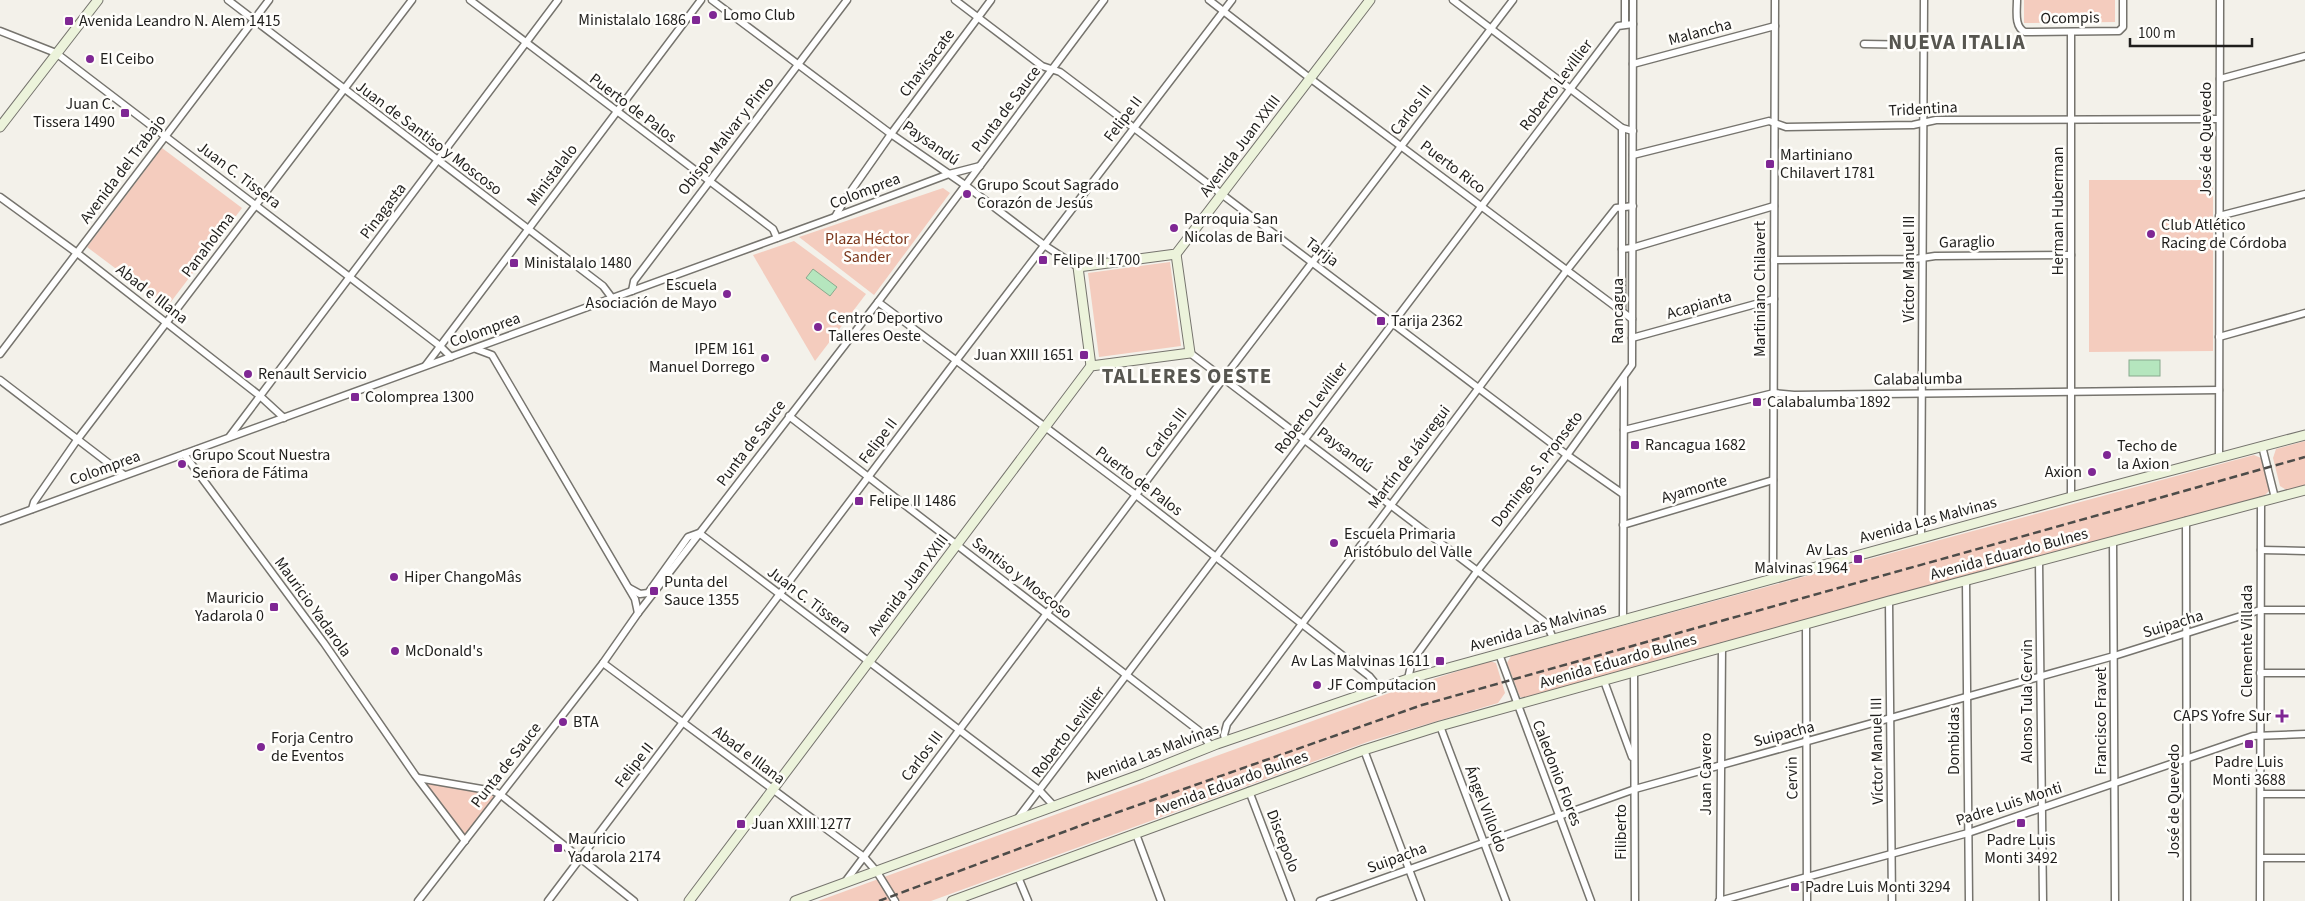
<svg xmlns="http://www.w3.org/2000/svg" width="2305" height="901" font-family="'Source Sans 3',sans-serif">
<rect width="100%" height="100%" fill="#f3f1ea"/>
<g fill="#f4ccbe">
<path d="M2024,0H2115V22L2024,23Z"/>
<path d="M162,148L242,208L167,307L87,247Z"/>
<path d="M2089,180H2213V351L2089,352Z"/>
<path d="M943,188L950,193L874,295L799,237Z"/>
<path d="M794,241L866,294L815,361L753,255Z"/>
<path d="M1170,262L1181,346L1099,357L1088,273Z"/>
<path d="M2305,441V486L2288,491L2280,486L2273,458L2276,449Z"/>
<path d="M2254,455L2261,458L2270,490L2261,499L1528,697H1520L1507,663L1511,656Z"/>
<path d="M1490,661L1496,663L1505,693L1498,703L1370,741L931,901H818L1392,692Z"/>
<path d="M418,778L501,795L465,841Z"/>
</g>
<g fill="#b5e6be" stroke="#88aa8d">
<path d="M813,269L837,287L830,296L806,278Z"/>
<rect x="2129" y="360" width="31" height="16"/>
</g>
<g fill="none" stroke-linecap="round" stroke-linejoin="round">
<g stroke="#76746e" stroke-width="9">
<g id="street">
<path d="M228,0L603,286L612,298"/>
<path d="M470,0L773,229L777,238"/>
<path d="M712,0L891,134L965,185L1044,245L1078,267"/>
<path d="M955,0L1042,66L1060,72L1567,455L1623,494"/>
<path d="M1209,0L1311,79L1632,319"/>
<path d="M1453,0L1622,128L1633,131"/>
<path d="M1625,0V24"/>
<path d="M2017,0C2017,11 2014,27 2025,32L2119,31L2123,27V0"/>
<path d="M0,31L56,53L440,346L451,357"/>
<path d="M1864,44L1924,45"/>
<path d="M1633,64L1775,26"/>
<path d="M2220,79L2305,56"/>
<path d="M1622,128V312"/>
<path d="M1633,155L1769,121L1786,127L1913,125L1936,120L2219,119"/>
<path d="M0,197L77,253L260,396L284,418"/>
<path d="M2219,216L2305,194"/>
<path d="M835,217L844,201L891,134L991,0"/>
<path d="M1622,249L1632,248L1774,206"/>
<path d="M1774,260L1915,259L1935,256L2071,255"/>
<path d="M632,291L634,281L847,0"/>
<path d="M878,302L1136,495L1369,676L1379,688"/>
<path d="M2219,337L2305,313"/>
<path d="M1632,338L1774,299"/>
<path d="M476,349L492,355L635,599L638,613"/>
<path d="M1190,353L1546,623L1553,638"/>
<path d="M0,354L269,0"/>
<path d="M426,365L701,0"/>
<path d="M0,380L124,475"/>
<path d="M789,416L1198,730L1211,746"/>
<path d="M1624,430L1774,393L1794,395L2219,390"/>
<path d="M230,436L558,0"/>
<path d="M2262,446L2275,498"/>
<path d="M184,454L324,643L415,775L465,841"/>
<path d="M2219,458L2220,0"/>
<path d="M2071,497V32"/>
<path d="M32,509L34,502L77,440L412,0"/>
<path d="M0,521L835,217L949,174L980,166"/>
<path d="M2186,521L2187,901"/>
<path d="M1623,525L1773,480"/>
<path d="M1921,537L1924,0"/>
<path d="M2113,541L2115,901"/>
<path d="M2261,550L2305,551"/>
<path d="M2039,561L2043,901"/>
<path d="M1773,578L1775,0"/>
<path d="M1966,581L1969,901"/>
<path d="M629,588L640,594L648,593L688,537L699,533L1040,791L1054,806"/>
<path d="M1889,601L1892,901"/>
<path d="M1623,619L1624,378"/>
<path d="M1806,625L1807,901"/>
<path d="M1499,654L1591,901"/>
<path d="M603,663L864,857L877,872L895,901"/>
<path d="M1634,672L1635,901"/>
<path d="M2260,673H2305"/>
<path d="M1408,679L1412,661L1478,570L1567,455L1632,365L1633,0"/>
<path d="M1604,681L1632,757"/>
<path d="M1440,726L1506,901"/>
<path d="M1226,741L1224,735L1227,724L1567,270L1616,208L1633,206"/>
<path d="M1364,750L1421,901"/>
<path d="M418,778L493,791L501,795L634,901"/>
<path d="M1249,791L1291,901"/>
<path d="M2261,794H2305"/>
<path d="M1018,818L1618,26L1633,24"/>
<path d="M1136,834L1161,901"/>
<path d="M2261,858H2305"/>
<path d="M1018,877L1028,901"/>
<path d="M845,882L1223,379L1513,0"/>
<path d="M418,901L603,663L638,613L878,302L1104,0"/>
<path d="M548,901L955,362L1232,0"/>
<path d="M1320,901L1635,789L2114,656L2260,610H2305"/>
<path d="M1719,901L1968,833L2253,736L2305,734"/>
<path d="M1720,901L1722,647"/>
<path d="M2260,901L2261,501"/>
</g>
</g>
<g stroke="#76746e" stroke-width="11">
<g id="secondary">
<path d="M0,127L98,0"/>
<path d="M1091,366L1078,267L1176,254L1370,0"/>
<path d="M689,901L1091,366L1190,353L1176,254"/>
<path d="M795,901L1142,774L1217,744L1408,679L2071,497L2305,435"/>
<path d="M952,901L1364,750L1440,726L1889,601L2305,490"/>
</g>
</g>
<use href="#street" stroke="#fff" stroke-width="6"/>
<use href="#secondary" stroke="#ecf3db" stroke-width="9"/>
<path stroke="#4d4c49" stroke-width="2.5" stroke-dasharray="8 4" stroke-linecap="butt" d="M879,901L1093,821L1422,705L2305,457"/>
</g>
<g fill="#7f2794" stroke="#fffefb" stroke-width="2">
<circle cx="713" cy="15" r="5"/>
<rect x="691" y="15" width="10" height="10" rx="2.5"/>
<rect x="64" y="16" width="10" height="10" rx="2.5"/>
<circle cx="90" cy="59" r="5"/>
<rect x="120" y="108" width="10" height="10" rx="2.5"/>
<rect x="1765" y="159" width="10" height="10" rx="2.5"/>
<circle cx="967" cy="194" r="5"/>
<circle cx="1174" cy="228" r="5"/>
<circle cx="2151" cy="234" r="5"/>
<rect x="1038" y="255" width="10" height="10" rx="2.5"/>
<rect x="509" y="258" width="10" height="10" rx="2.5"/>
<circle cx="727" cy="294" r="5"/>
<rect x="1376" y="316" width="10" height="10" rx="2.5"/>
<circle cx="818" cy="327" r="5"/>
<rect x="1079" y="350" width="10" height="10" rx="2.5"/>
<circle cx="765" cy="358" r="5"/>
<circle cx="248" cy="374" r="5"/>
<rect x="350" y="392" width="10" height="10" rx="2.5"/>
<rect x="1752" y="397" width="10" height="10" rx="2.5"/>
<rect x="1630" y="440" width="10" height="10" rx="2.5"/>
<circle cx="2107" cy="455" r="5"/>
<circle cx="182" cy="464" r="5"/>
<circle cx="2092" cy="472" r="5"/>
<rect x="854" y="496" width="10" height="10" rx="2.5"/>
<circle cx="1334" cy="543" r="5"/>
<rect x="1853" y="554" width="10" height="10" rx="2.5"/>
<circle cx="394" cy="577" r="5"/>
<rect x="649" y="586" width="10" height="10" rx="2.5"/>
<rect x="269" y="602" width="10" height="10" rx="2.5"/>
<circle cx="395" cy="651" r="5"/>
<rect x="1435" y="656" width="10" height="10" rx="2.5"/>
<circle cx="1317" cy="685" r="5"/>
<path d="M2279.5 708.5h5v5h5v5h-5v5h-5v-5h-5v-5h5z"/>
<circle cx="563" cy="722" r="5"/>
<rect x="2244" y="739" width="10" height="10" rx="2.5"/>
<circle cx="261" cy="747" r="5"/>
<rect x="2016" y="818" width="10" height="10" rx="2.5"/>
<rect x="736" y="819" width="10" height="10" rx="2.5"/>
<rect x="553" y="843" width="10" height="10" rx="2.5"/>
<rect x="1790" y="882" width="10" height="10" rx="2.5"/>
</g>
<g text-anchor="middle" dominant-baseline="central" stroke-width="5" stroke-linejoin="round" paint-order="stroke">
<g font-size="16" fill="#1f1e1c" stroke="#fffefb" text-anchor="start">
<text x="723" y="15">Lomo Club</text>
<text x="686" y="20" text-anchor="end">Ministalalo 1686</text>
<text x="79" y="21">Avenida Leandro N. Alem 1415</text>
<text x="100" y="59">El Ceibo</text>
<text x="115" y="104" text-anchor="end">Juan C.<tspan x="115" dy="18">Tissera 1490</tspan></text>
<text x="1780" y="155">Martiniano<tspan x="1780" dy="18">Chilavert 1781</tspan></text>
<text x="977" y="185">Grupo Scout Sagrado<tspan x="977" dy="18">Corazón de Jesús</tspan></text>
<text x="1184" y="219">Parroquia San<tspan x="1184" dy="18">Nicolas de Bari</tspan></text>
<text x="2161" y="225">Club Atlético<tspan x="2161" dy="18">Racing de Córdoba</tspan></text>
<text x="1053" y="260">Felipe II 1700</text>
<text x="524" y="263">Ministalalo 1480</text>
<text x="717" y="285" text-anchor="end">Escuela<tspan x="717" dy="18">Asociación de Mayo</tspan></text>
<text x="828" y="318">Centro Deportivo<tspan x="828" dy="18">Talleres Oeste</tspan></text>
<text x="1391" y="321">Tarija 2362</text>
<text x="755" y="349" text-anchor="end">IPEM 161<tspan x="755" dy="18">Manuel Dorrego</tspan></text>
<text x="1074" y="355" text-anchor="end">Juan XXIII 1651</text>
<text x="258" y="374">Renault Servicio</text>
<text x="365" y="397">Colomprea 1300</text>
<text x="1767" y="402">Calabalumba 1892</text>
<text x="1645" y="445">Rancagua 1682</text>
<text x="2117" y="446">Techo de<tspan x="2117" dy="18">la Axion</tspan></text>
<text x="192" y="455">Grupo Scout Nuestra<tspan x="192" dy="18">Señora de Fátima</tspan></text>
<text x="2082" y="472" text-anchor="end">Axion</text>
<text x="869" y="501">Felipe II 1486</text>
<text x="1344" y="534">Escuela Primaria<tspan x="1344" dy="18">Aristóbulo del Valle</tspan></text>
<text x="1848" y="550" text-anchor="end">Av Las<tspan x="1848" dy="18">Malvinas 1964</tspan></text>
<text x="404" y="577">Hiper ChangoMâs</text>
<text x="664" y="582">Punta del<tspan x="664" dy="18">Sauce 1355</tspan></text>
<text x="264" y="598" text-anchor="end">Mauricio<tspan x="264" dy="18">Yadarola 0</tspan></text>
<text x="405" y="651">McDonald's</text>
<text x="1430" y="661" text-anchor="end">Av Las Malvinas 1611</text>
<text x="1327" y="685">JF Computacion</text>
<text x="2271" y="716" text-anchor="end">CAPS Yofre Sur</text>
<text x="573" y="722">BTA</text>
<text x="271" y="738">Forja Centro<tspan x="271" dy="18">de Eventos</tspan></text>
<text x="2249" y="762" text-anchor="middle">Padre Luis<tspan x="2249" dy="18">Monti 3688</tspan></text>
<text x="751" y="824">Juan XXIII 1277</text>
<text x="568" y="839">Mauricio<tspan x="568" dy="18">Yadarola 2174</tspan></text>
<text x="2021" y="840" text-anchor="middle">Padre Luis<tspan x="2021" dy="18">Monti 3492</tspan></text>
<text x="1805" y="887">Padre Luis Monti 3294</text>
</g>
<g font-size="16" fill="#1f1e1c" stroke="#fffefb">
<text transform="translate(2070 18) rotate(-1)">Ocompis</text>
<text transform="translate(1700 32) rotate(-15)">Malancha</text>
<text transform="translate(927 63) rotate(-53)">Chavisacate</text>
<text transform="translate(1556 85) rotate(-53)">Roberto Levillier</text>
<text transform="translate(633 108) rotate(37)">Puerto de Palos</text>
<text transform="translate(1006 109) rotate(-53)">Punta de Sauce</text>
<text transform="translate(1923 109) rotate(-3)">Tridentina</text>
<text transform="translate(1411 110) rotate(-53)">Carlos III</text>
<text transform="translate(1123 119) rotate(-53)">Felipe II</text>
<text transform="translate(726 136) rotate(-52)">Obispo Malvar y Pinto</text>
<text transform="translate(429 138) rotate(37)">Juan de Santiso y Moscoso</text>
<text transform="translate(2206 139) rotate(-90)">José de Quevedo</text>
<text transform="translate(931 143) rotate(35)">Paysandú</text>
<text transform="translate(1240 146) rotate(-53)">Avenida Juan XXIII</text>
<text transform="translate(1453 167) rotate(37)">Puerto Rico</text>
<text transform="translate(123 169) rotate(-53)">Avenida del Trabajo</text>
<text transform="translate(239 175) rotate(37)">Juan C. Tissera</text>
<text transform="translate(552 175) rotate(-53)">Ministalalo</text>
<text transform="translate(865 191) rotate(-21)">Colomprea</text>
<text transform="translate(383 211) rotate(-53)">Pinagasta</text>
<text transform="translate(2058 211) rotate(-90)">Herman Huberman</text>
<text transform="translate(1967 242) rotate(-1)">Garaglio</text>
<text transform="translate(208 245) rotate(-53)">Panaholma</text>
<text transform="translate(1322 252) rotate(37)">Tarija</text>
<text transform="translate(1909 269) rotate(-90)">Víctor Manuel III</text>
<text transform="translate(1760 289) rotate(-90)">Martiniano Chilavert</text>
<text transform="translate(152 294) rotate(38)">Abad e Illana</text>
<text transform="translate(1699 305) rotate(-16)">Acapianta</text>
<text transform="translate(1618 311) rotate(-90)">Rancagua</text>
<text transform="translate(485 330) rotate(-20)">Colomprea</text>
<text transform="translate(1918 379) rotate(-1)">Calabalumba</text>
<text transform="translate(1311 408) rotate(-53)">Roberto Levillier</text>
<text transform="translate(1166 433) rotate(-53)">Carlos III</text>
<text transform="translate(878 441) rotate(-53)">Felipe II</text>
<text transform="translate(751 443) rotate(-53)">Punta de Sauce</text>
<text transform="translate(1345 450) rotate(37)">Paysandú</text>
<text transform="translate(1409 457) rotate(-53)">Martín de Jáuregui</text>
<text transform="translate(105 468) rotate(-20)">Colomprea</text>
<text transform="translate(1537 469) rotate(-53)">Domingo S. Pronseto</text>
<text transform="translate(1139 481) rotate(37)">Puerto de Palos</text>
<text transform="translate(1694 489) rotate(-16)">Ayamonte</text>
<text transform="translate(1928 520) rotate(-15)">Avenida Las Malvinas</text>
<text transform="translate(2009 554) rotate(-15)">Avenida Eduardo Bulnes</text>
<text transform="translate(1022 578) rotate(38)">Santiso y Moscoso</text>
<text transform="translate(908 585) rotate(-53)">Avenida Juan XXIII</text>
<text transform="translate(809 600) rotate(37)">Juan C. Tissera</text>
<text transform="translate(313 607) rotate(54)">Mauricio Yadarola</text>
<text transform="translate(2173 624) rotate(-17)">Suipacha</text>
<text transform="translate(1538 627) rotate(-16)">Avenida Las Malvinas</text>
<text transform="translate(2247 641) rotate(-90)">Clemente Villada</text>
<text transform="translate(1618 661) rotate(-16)">Avenida Eduardo Bulnes</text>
<text transform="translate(2027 701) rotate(-90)">Alonso Tula Cervin</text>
<text transform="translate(2101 721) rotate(-90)">Francisco Fravet</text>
<text transform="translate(1068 732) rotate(-53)">Roberto Levillier</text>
<text transform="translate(1784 734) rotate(-15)">Suipacha</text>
<text transform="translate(1954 741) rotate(-90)">Dombidas</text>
<text transform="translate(1877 751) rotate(-91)">Víctor Manuel III</text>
<text transform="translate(1152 753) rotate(-21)">Avenida Las Malvinas</text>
<text transform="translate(749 755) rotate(37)">Abad e Illana</text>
<text transform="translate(922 756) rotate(-53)">Carlos III</text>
<text transform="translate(506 765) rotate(-52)">Punta de Sauce</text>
<text transform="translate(634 765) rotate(-52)">Felipe II</text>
<text transform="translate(1557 773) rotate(69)">Caledonio Flores</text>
<text transform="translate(1706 774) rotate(-90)">Juan Cavero</text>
<text transform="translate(1792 778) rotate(-91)">Cervin</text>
<text transform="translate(1231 783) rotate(-20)">Avenida Eduardo Bulnes</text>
<text transform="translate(2174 801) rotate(-90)">José de Quevedo</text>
<text transform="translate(2009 804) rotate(-18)">Padre Luis Monti</text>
<text transform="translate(1486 809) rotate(69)">Ángel Villoldo</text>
<text transform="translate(1621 832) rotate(-90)">Filiberto</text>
<text transform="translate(1283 841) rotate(69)">Discepolo</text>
<text transform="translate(1397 858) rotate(-20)">Suipacha</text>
</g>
<g font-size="16" fill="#7b361b" stroke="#fffefb">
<text x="867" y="239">Plaza Héctor<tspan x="867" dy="18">Sander</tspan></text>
</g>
<g font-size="21" font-weight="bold" letter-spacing="1" fill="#575650" stroke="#fffefb">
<text x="1957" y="42">NUEVA ITALIA</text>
<text x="1187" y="376">TALLERES OESTE</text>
</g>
</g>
<path d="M2130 38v8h122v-8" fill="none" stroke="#1f1e1c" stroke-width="2.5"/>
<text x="2138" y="38" font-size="15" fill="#1f1e1c" stroke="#fffefb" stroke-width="4" paint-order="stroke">100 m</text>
</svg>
